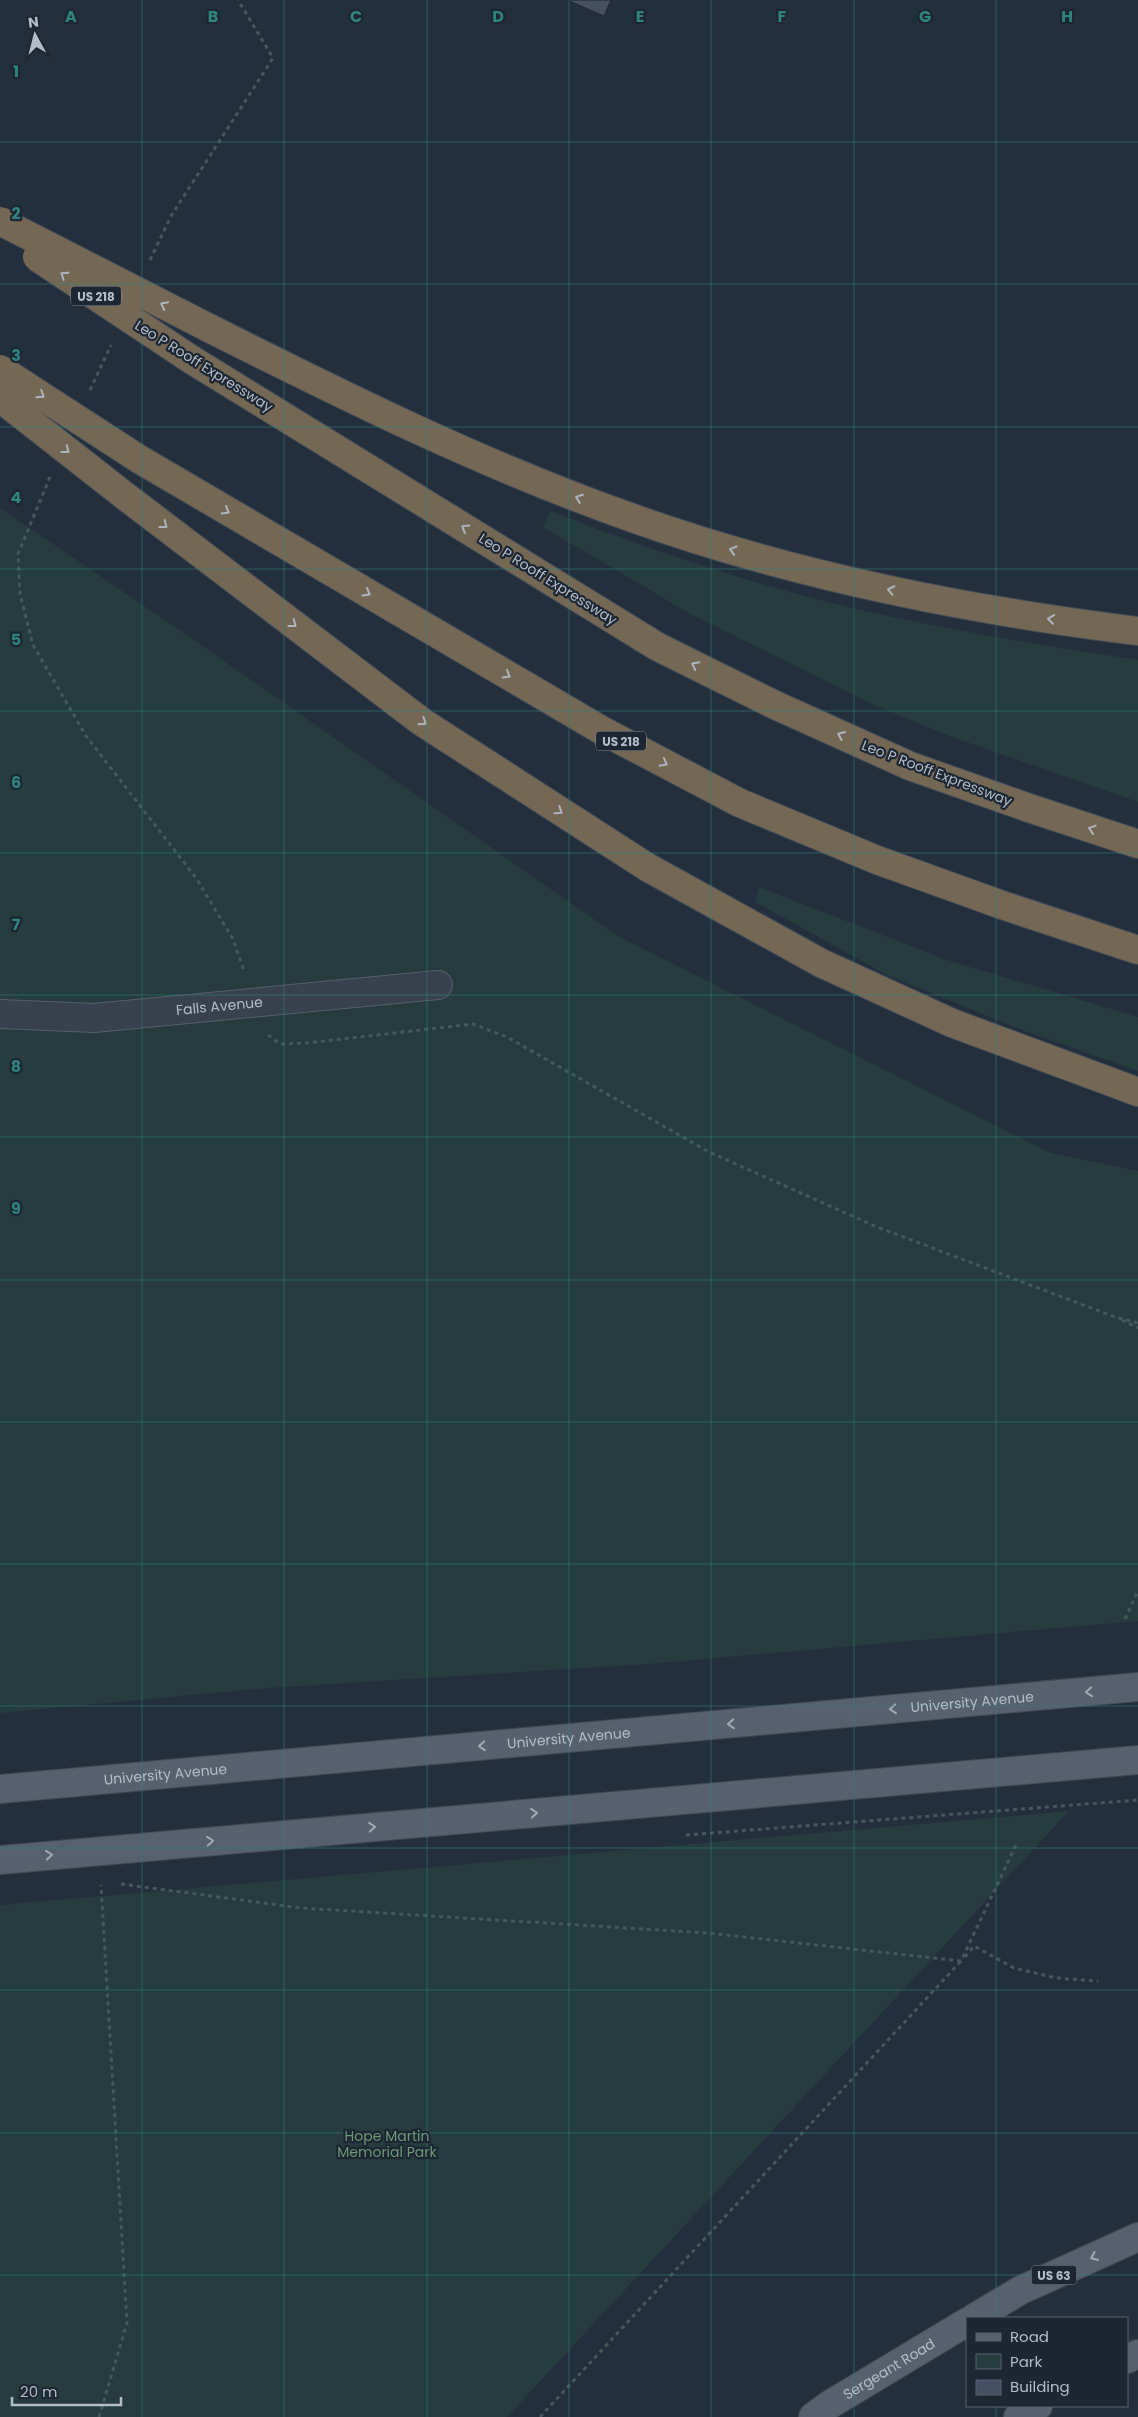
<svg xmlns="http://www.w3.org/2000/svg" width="1138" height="2417" font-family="Poppins,sans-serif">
<rect width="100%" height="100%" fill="#242f3e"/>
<g fill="#263c3f">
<path d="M0,508L187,635L618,936L1051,1153L1138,1171V1621L648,1664L268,1688L0,1713Z"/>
<path d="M550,511C646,548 744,582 844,606C941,629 1039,645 1138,660V802L952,737L872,704L692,615L543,527Z"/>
<path d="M759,887L947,960L1138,1017V1071L1022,1030L889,976L755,902Z"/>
<path d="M1069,1811L507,2417H0V1905Z"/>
</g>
<path fill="#455162" stroke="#1f2835" d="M567,0H611L604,16Z"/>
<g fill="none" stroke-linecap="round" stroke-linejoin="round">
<g stroke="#565f6c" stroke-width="30">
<g id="street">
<path id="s1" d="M0,1014L94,1018L438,985"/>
</g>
</g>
<g stroke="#414a57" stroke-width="30">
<g id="primary">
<path id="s2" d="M0,1789L1138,1687"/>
<path d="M0,1860L1138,1760"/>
<path d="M974,2318L1021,2290L1138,2237"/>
<path d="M1127,2359L1138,2354"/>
<path id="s3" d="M813,2417L829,2405L967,2322"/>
<path d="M1018,2417L1038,2406"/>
</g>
</g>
<g stroke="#434c59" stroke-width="30">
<g id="highway">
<path d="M207,327C344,396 483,465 627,516C791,575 965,610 1138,631"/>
<path d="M192,360L658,647L775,705L910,766L1029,808L1138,844"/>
<path d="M139,459L603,731L740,803L877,860L1002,905L1138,950"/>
<path d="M125,496L422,722L647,867L821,963L952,1023L1138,1092"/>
</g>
</g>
<g stroke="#44595c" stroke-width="3" stroke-dasharray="4 4" stroke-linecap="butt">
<path d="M150,260L171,216L273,58L238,0"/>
<path d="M90,390L111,345"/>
<path d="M50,477L18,554L20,594L33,645L86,736L196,878L233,939L244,971"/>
<path d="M268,1035L280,1044L307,1043L473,1024L507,1037L709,1152L877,1227L1115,1317L1138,1323"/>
<path d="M1122,1320L1138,1328"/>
<path d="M1125,1619L1138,1591"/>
<path d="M686,1835L1138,1800"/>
<path d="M121,1884L301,1908L708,1933L961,1961L1016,1845"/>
<path d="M965,1957L974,1946L1014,1968L1056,1978L1098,1981"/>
<path d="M99,2417L127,2323L101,1885"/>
<path d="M540,2417L961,1961"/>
</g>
<use href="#street" stroke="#38414e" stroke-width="28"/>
<use href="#primary" stroke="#56606e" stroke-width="28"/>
<use href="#highway" stroke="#746855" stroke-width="28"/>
<g stroke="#434c59" stroke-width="30" stroke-linecap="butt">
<g id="highway-bridge">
<path d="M0,221L207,327"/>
<path d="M37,257L192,360"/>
<path d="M0,369L139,459"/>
<path d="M0,398L125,496"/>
</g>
</g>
<use href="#highway-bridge" stroke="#746855" stroke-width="28"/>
</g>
<defs><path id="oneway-chevron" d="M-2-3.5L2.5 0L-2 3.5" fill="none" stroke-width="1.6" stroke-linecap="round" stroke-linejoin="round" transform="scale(1.25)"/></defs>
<g stroke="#aeb4bd">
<use href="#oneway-chevron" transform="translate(64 275) rotate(-146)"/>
<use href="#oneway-chevron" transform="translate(164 305) rotate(-153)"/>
<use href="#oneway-chevron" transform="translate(41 395) rotate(33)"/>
<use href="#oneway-chevron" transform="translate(66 450) rotate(38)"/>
<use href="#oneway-chevron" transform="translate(579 498) rotate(-159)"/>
<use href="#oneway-chevron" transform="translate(226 511) rotate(30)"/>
<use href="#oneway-chevron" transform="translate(164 525) rotate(37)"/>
<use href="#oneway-chevron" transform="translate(465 528) rotate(-148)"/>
<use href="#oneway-chevron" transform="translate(733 550) rotate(-163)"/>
<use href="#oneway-chevron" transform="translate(891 590) rotate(-168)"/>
<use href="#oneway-chevron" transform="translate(367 593) rotate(30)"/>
<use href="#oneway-chevron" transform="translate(1051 619) rotate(-172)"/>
<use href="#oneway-chevron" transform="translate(293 624) rotate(37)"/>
<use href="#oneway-chevron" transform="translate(695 665) rotate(-153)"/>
<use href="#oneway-chevron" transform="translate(507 675) rotate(30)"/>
<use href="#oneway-chevron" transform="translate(423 722) rotate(35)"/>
<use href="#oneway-chevron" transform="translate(841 735) rotate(-156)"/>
<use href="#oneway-chevron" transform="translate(664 763) rotate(28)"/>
<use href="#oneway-chevron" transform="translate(559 811) rotate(33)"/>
<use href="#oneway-chevron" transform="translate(1092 829) rotate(-162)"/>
</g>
<g stroke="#a1aab7">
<use href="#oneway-chevron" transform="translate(1089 1692) rotate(175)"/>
<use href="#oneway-chevron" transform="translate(893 1709) rotate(175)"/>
<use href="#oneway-chevron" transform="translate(731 1724) rotate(175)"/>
<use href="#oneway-chevron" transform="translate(482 1746) rotate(175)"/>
<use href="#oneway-chevron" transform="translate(534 1813) rotate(-5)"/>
<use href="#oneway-chevron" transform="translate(372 1827) rotate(-5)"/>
<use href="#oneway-chevron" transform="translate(210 1841) rotate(-5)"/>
<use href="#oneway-chevron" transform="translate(49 1855) rotate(-5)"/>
<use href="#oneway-chevron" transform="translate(1094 2257) rotate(156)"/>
</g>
<path fill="none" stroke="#308480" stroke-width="1" stroke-opacity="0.55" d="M142,0V2417M284,0V2417M427,0V2417M569,0V2417M711,0V2417M854,0V2417M996,0V2318M0,142H1138M0,284H1138M0,427H1138M0,569H1138M0,711H1138M0,853H1138M0,995H1138M0,1137H1138M0,1280H1138M0,1422H1138M0,1564H1138M0,1706H1138M0,1848H1138M0,1990H1138M0,2133H1138M0,2275H1138M996,2406V2417"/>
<g text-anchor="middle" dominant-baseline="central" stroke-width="4.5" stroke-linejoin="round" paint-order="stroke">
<g fill="#1d2633" stroke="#878f9c" stroke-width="1">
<rect x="71" y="286.5" width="50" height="19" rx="4"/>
<rect x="596" y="731.5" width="50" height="19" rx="4"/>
<rect x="1031.5" y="2265.5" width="45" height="19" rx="4"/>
</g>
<g font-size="12" font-weight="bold" fill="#b4bcc9">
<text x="96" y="296">US 218</text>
<text x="621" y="741">US 218</text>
<text x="1054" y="2275">US 63</text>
</g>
<g font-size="14" fill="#b4bcc9" stroke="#1d2633">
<text transform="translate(204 366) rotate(32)">Leo P Rooff Expressway</text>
<text transform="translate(548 579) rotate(32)">Leo P Rooff Expressway</text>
<text transform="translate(937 773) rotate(21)">Leo P Rooff Expressway</text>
<text stroke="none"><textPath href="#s1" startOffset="220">Falls Avenue</textPath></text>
<text stroke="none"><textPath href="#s2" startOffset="976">University Avenue</textPath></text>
<text stroke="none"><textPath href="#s2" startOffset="571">University Avenue</textPath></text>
<text stroke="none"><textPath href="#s2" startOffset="166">University Avenue</textPath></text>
<text stroke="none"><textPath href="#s3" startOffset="90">Sergeant Road</textPath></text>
</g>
<g font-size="14" fill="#6b9a76" stroke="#1d2633">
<text x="387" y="2136">Hope Martin<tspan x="387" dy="16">Memorial Park</tspan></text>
</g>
</g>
<g font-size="16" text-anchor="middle" font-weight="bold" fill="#308480" stroke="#1d2633" stroke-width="4.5" stroke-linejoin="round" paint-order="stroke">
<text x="71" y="22">A</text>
<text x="213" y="22">B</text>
<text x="356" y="22">C</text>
<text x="498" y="22">D</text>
<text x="640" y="22">E</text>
<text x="782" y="22">F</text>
<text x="925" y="22">G</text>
<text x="1067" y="22">H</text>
<text x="16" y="77">1</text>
<text x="16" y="219">2</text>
<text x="16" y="361">3</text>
<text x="16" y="503">4</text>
<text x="16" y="645">5</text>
<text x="16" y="788">6</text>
<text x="16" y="930">7</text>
<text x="16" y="1072">8</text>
<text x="16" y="1214">9</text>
</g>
<rect x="966" y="2317" width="162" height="90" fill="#1d2633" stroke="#59626f"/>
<rect x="976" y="2333" width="25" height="8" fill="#56606e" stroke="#59626f"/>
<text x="1010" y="2342" font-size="15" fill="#b4bcc9">Road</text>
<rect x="976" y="2354" width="25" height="15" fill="#263c3f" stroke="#59626f"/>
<text x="1010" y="2367" font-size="15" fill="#b4bcc9">Park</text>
<rect x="976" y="2380" width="25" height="15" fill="#455162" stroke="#59626f"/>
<text x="1010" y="2392" font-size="15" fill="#b4bcc9">Building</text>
<g transform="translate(35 35) rotate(353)" stroke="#1d2633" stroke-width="4" paint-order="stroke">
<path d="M0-4L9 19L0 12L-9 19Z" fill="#b4bcc9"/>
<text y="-8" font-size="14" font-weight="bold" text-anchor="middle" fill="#b4bcc9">N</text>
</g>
<path d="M12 2397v8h109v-8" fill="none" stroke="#b4bcc9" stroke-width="2.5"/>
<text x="20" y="2397" font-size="15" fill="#b4bcc9" stroke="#1d2633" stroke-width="4" paint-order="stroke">20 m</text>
</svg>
